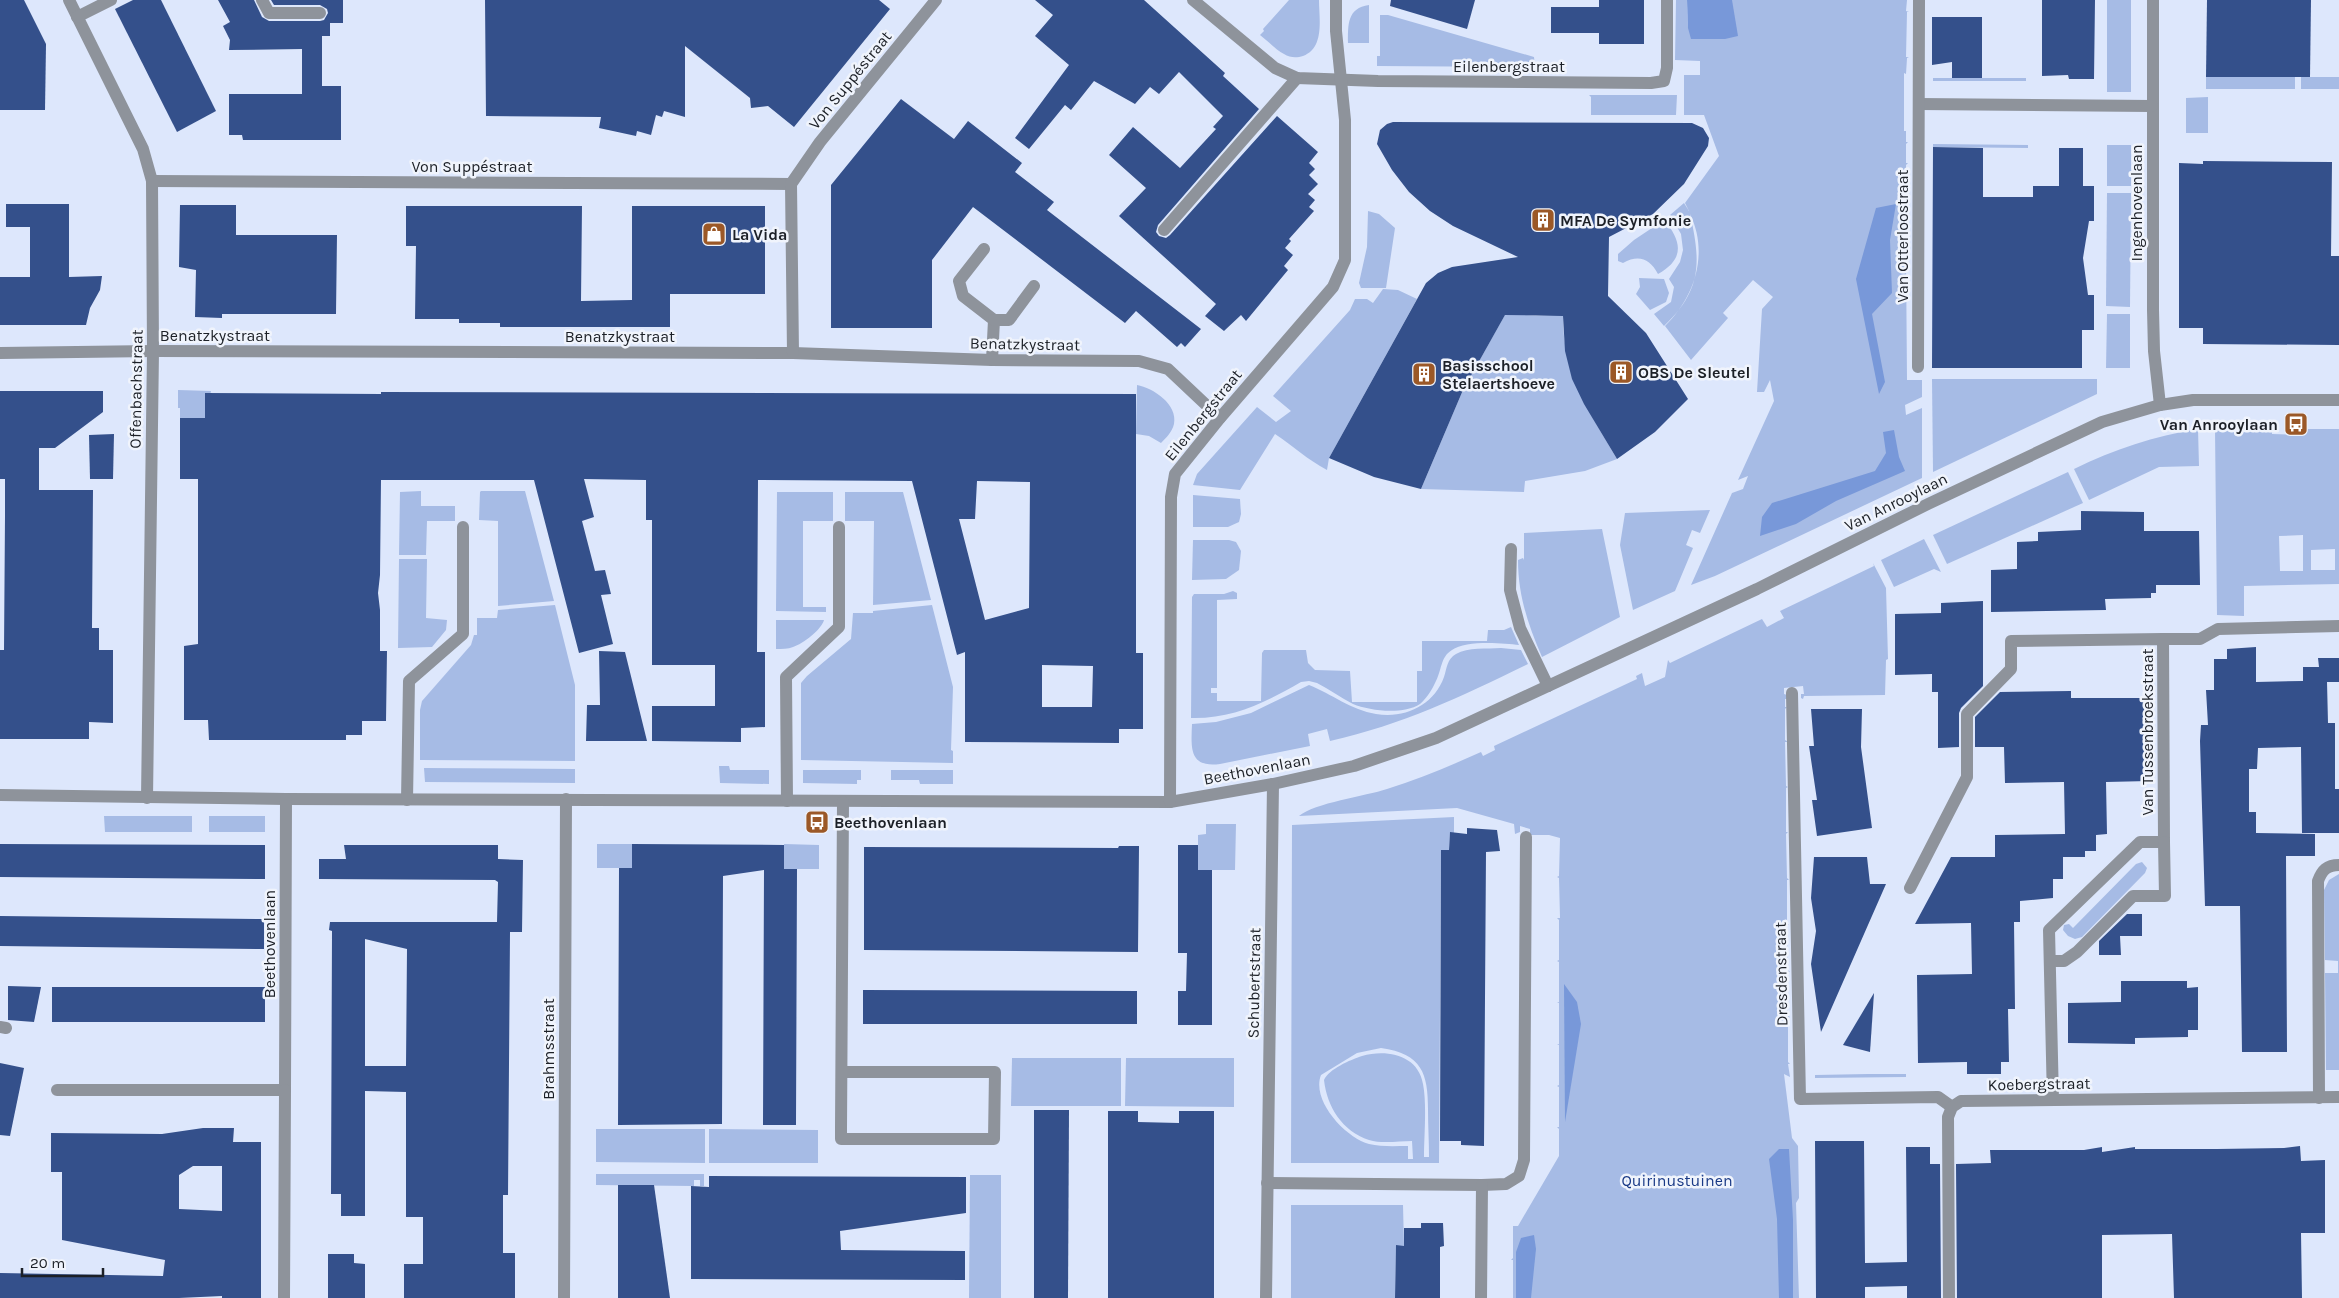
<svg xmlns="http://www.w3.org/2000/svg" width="2339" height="1298" font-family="Karla,sans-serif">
<rect width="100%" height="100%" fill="#dde7fc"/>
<g fill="#a6bbe5" fill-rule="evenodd">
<path d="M1289,0H1319C1319,18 1325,48 1303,56C1297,58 1290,58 1284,54C1276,50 1268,41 1260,35L1264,31L1263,29Z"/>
<path d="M1676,0H1687L1688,28L1699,0H1907L1906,11L1909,12H1907L1906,57H1909L1907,58L1906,74L1904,73V131H1906V142H1908L1906,144V163H1908L1906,165V209H1908L1906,211V255L1908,257H1906L1907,380H1922V397L1905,405L1906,415L1922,408V478L1715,576L1691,585L1732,493L1743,489L1748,476L1738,480L1774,401L1770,380L1764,392H1757L1762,309L1773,297L1753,280L1723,313L1728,318L1691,360L1665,326C1695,297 1709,253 1690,214C1701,262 1702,290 1664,326L1654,314L1671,302L1674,287L1669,279L1680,262L1683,250L1681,234L1670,215L1684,203L1689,211L1685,203L1719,156L1704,115H1684V75H1700V61L1675,60Z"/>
<rect x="2107" y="0" width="24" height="92"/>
<path d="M1369,5V43H1348C1348,25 1347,8 1369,5Z"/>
<path d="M1380,15H1388L1534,57L1535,67L1377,66V56H1380Z"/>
<rect x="2206" y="77" width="89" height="12"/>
<rect x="2301" y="77" width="38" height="12"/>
<rect x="1933" y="78" width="93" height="3"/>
<path d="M1589,95H1677L1676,115H1591V97Z"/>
<path d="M2208,97V133H2186V98Z"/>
<path d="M1933,144L2028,145V148L1933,147Z"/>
<rect x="2107" y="145" width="24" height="41"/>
<path d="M2107,193H2131L2130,307L2106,306Z"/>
<path d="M1368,211L1379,214L1395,228L1386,288H1361L1359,283L1367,247Z"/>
<path d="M1664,220C1682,241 1685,259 1658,274C1650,259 1639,254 1623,263L1618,261V254L1634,240Z"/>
<path d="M1639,278L1664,279L1669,293L1666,302L1650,310L1636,294L1640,287Z"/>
<path d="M1383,289L1398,290L1417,299L1329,458L1327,470C1308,460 1293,446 1275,434L1240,490L1193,485L1197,474L1257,407L1276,422L1291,411L1273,396L1350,310L1355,299H1367L1373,303Z"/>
<path d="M1506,313L1536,316L1563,315C1562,372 1589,411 1617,459L1585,471L1525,481L1524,492L1421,489L1463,390Z"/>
<path d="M2107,314H2130V368H2106Z"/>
<path d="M1932,379H2097V394L1933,472Z"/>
<path d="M1137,385C1153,388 1178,404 1174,424C1172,432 1166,438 1161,443L1149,436L1136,434Z"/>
<path d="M178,390L211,391L205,418H180V408H178Z"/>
<path d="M2198,429L2199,466L2159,467L2089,500L2074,469C2115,449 2154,436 2198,429Z"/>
<path d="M2215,429H2272V434L2302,435V429H2339V584L2244,586V616L2217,615ZM2303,535V571H2280L2279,536ZM2335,549V570H2311V550Z"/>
<path d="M2068,472L2083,503L1947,564L1933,535Z"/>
<path d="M421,491V506H455V521H427L426,555H399L400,492Z"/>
<path d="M481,491H525L554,601L498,606V521L479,520L480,492Z"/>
<path d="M777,492H833V521H803V607H826V612L776,611Z"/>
<path d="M845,492H903L931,600L873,605L874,521H845Z"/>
<path d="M1193,495L1240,499L1241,514L1239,522L1228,527H1193Z"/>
<path d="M1710,510L1700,533L1692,530L1686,545L1693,548L1675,591L1633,610L1620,545L1625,513Z"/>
<path d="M1602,529L1620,617L1542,657C1528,625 1518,595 1518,560L1523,558L1524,560V533Z"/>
<path d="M1924,539L1941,572L1934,569L1894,587L1881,560Z"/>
<path d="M1193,540H1229L1236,542L1241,551L1239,570L1226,579L1192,580Z"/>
<path d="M399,559H427L426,618L447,620L446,630L432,647L398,648Z"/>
<path d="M1873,563L1886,588L1888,659L1886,660L1885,695L1804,696L1803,699L1801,698V694H1804L1803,686L1784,688V694L1787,695V699H1785V707H1787L1785,709V740L1788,742H1785L1786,786L1788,787L1786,788V832H1788L1786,834L1787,878L1789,880H1787V924H1789L1787,926L1788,970L1790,972H1787L1788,1016L1790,1017L1788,1018V1062L1790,1064H1788L1790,1077L1784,1074L1792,1138L1798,1146L1799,1198L1796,1203L1799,1298H1513V1260H1511L1513,1258V1226H1518L1559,1156V1129L1557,1127H1559V1087L1557,1086L1559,1085V1045H1557L1559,1044V1003H1557L1559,1002V962L1557,961L1559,960V920L1557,918H1560L1559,878L1557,877L1559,876L1560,838L1549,835H1530V829L1520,826V832L1515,834L1514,824L1457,808L1299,816C1314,803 1366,796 1387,789C1419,779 1450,766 1481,752L1483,756L1495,750L1494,746L1637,679L1636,676L1642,673L1645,686L1665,677L1668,660L1670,663L1762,619L1767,627L1784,618L1780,611L1874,566Z"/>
<path d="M1233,591L1237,593V599L1217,600V688H1211V693H1217V701H1261L1262,653L1264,650H1306L1308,663L1315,670L1350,671L1352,702H1417V671H1422V641H1487L1488,630H1504L1511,627L1519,645C1503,643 1465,640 1452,650C1440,657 1442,671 1435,683C1432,690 1425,700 1420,704C1403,715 1370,711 1353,704C1341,698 1329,689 1317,683L1309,681L1301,682C1266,702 1233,719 1191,718L1192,597L1194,594H1224Z"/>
<path d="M555,605L575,685V761L420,760V710L422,701L471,645L474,635H477V618H497L498,610Z"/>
<path d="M932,605L953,687L951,750L953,751V763L801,760V683L807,676L851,639L853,613H873V611Z"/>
<path d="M776,620H824C822,629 803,644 793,647C788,649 782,649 776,649Z"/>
<path d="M1501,648L1521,650L1528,664C1460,697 1404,724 1330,741L1327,729L1308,734L1310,746L1220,764C1189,768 1191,748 1192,724L1216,722L1251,713L1309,685C1332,694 1351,710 1376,714C1405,719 1434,705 1444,677C1447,668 1447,659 1456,654C1468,647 1487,649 1501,648Z"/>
<path d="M719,766H729L730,770H769V784L720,783Z"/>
<path d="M424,768L575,769V783L425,782Z"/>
<path d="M803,770H861V780H857V784L803,783Z"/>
<path d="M891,770H953V784H920L919,780H891Z"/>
<path d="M104,816H192V832H105Z"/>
<rect x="209" y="816" width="56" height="16"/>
<path d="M1454,817V833H1450L1449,850L1441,851L1439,1163H1291L1292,825ZM1381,1048C1422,1054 1428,1073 1428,1110C1428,1126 1429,1141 1429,1157H1424C1424,1136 1427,1104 1423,1084C1418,1055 1387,1049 1362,1056C1350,1060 1329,1069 1324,1080C1327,1107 1342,1131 1369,1140C1382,1144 1399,1141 1412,1141L1413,1159H1408V1146C1396,1146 1381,1147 1369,1144C1346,1138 1311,1101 1321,1075L1357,1053Z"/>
<path d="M1206,824H1236L1235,870H1198V835L1206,834Z"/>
<rect x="597" y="844" width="35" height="24"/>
<path d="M784,844L819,845V869H784Z"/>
<path d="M2142,862L2147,868L2145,873L2082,937L2075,939L2068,936L2063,930L2064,925L2069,924L2073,928L2136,864Z"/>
<path d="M2339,874V1070H2326L2325,973H2338V961L2325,960L2324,890L2329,880Z"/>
<path d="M1012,1058H1121V1106H1011Z"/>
<path d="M1126,1058H1234V1107L1125,1106Z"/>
<path d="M1868,1074H1906V1077L1815,1078V1075Z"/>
<path d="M596,1129H705V1163L596,1162Z"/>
<path d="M709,1129L818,1130V1163H709Z"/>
<path d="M596,1174H704V1186H700V1180H694V1186L596,1185Z"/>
<path d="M970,1175H1001V1298H969Z"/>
<path d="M1291,1205H1403L1404,1246H1396L1395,1298H1291Z"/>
</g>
<g fill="#7898d9">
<path d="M1687,0H1732L1738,36L1725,39H1691L1688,28Z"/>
<path d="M1896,204L1890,240L1892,293L1872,314L1885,382L1879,394L1856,279L1876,208Z"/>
<path d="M1894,430L1899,457L1905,471L1836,501L1796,524L1760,536L1762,517L1772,503L1875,471L1886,453L1883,432Z"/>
<path d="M1564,984L1577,1002L1581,1024L1565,1122Z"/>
<path d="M1779,1149H1789L1793,1220V1298H1779L1777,1219L1769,1159Z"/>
<path d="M1534,1235L1536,1249L1531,1298H1516V1252L1521,1238Z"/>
</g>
<g fill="#34508b" fill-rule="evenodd">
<path d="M0,0H24L46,44L45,110H0Z"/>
<path d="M133,0H161L216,111L177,132L115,9Z"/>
<path d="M218,0H254L262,17L269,21H320L324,20L328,13L327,9L320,5H274L271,0H343V23H330V36H322V86H341V140H243L242,135H229V94H302V49L229,50L230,40L223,26L230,22Z"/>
<path d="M485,0H879L890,9L794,127L768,106L751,108L750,98L685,46V117L664,111L662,117L656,115L651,135L637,131L636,136L599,128L601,117L486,116Z"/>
<path d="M1035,0H1144L1225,73L1223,76L1259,109L1158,225L1156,232L1159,236L1166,238L1170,235L1277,116L1318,152L1309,163L1315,169L1309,175L1318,184L1308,194L1315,200L1309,207L1314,211L1289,239L1291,241L1285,248L1293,255L1284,266L1288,270L1246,321L1241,315L1224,331L1205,316L1216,304L1119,216L1146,188L1109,155L1133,127L1180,168L1216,129L1213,127L1223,116L1179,72L1159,94L1150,87L1135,104L1094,81L1071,110L1065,105L1029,149L1015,138L1069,65L1035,36L1053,15Z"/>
<path d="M1391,0H1475L1467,29L1390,6Z"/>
<path d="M1599,0H1644V44H1599V33H1551V7H1599Z"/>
<path d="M2042,0H2095L2094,79H2069L2068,75L2042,76Z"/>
<path d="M2207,0H2311L2310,77H2206Z"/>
<path d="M1932,17H1982V78H1952V62L1932,65Z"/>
<path d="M901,99L954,139L968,121L1022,163L1015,172L1054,202L1047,210L1201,329L1185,347L1181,343L1177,347L1136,311L1125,323L973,207L932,260V328H831V185Z"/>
<path d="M1393,122L1692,123L1703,128L1709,138L1708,146L1684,184L1653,214L1609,237L1608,296L1646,333L1688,399L1655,432L1617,459L1584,404L1572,379L1565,351L1563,316L1505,315L1463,390L1421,489L1374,477L1329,458L1426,283L1438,273L1452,267L1518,257L1453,226L1430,211L1409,192L1392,170L1377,144L1380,130L1387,124Z"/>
<path d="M1933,147L1983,148V197H2033V186H2059V148H2083V186H2094V221H2089L2083,258L2088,295H2094V330H2082V368H1932Z"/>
<path d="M2203,161L2332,162L2331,256H2339V345L2203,344V328H2179V163L2203,164Z"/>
<path d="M6,204H69V277L102,276L100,290L90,308L86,325H0V277H30V227H6Z"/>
<path d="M180,205H236V235H337L336,314H222V318L195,317L196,270L179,267Z"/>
<path d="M406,206H582L581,301L632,300V206H765V294H670V327H500V323H459V319H415L416,246H406Z"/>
<path d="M0,391H103V412L55,448H39V490H93L92,628H99V650H113V723L89,722V739H0V650H4L5,516V479H0Z"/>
<path d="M381,392L1136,394V653H1143V729H1119V743L965,742V652L957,655L912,481L758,480L757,652H765V727L741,728V742L652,741V706H715V665H652V520H646V480L584,479L594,517L582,521L595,571L605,570L611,594L601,595L613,644L579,653L534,480H381L380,575L378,593L380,610V651H387L386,721H362V735H346V740H209L208,720H184V646L198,644V479H180V418H205V393L381,394ZM977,481L1030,482L1029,608L985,620L959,519H975ZM1042,665L1093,666L1092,707H1042Z"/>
<path d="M114,434L113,479H90L89,435Z"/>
<path d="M2081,511L2144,512V531H2199L2200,585H2156V593H2151V598L2105,599L2106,610L1991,612V570L2017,569V542L2038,541V532L2081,530Z"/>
<path d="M1983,601V686L1961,708L1959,713V747L1938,748V692H1932V674L1895,675V614L1941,613V603Z"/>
<path d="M2256,647V682L2303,681V667H2319L2318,658H2339V682H2327L2328,723H2335V789H2339V833H2302L2301,747L2258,748L2257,769H2249V812H2256V833L2315,834V856H2286L2287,1052H2242L2240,906H2205L2200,741L2201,725H2208L2206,690H2214V659H2227V649Z"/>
<path d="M599,651L625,652L647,741H586L587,705H600Z"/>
<path d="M2071,691V698H2148L2149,781L2106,782L2107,834L2096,835V851H2085V857H2063V879H2053V898L2020,901V922H2014L2015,1009H2008L2009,1062H2001V1074H1967V1062L1918,1063L1917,975L1972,974L1971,923L1915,924L1951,857H1995V835L2065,834L2064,782L2005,783L2004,747H1975V717L2000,692Z"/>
<path d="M1811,709H1862L1861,747L1872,828L1817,836L1812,800H1817L1809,746H1814Z"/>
<path d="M1467,828L1497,830L1500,851L1486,852L1484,1146L1461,1145V1141H1440L1441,850H1449L1450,832L1467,834Z"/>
<path d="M0,844L265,845V879L0,877Z"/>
<path d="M632,844L784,845V869H797L796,1125H763L764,870L723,876L722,1124L618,1125L619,868H632Z"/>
<path d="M344,845H498V859L523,860L522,932H510L508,1195H503V1253H515V1298H404V1264H423V1217H406V1092L365,1091V1216H341V1194H331L332,931L329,930L330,922H497L498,882L495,880L319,879V859H346ZM365,939L407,949L406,1066H365Z"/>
<path d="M1178,845H1198V870H1212V1025H1178V991H1186L1187,953H1178Z"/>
<path d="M1119,846H1139L1138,952L864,950V847L1118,848Z"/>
<path d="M1814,857H1867L1870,884H1886L1821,1032L1811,964L1816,931L1811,898Z"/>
<path d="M2127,914H2142V936H2120L2121,955H2099V941Z"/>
<path d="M0,916L264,919V949L0,946Z"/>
<path d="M2121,981H2187V988L2198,987V1030H2188V1037L2135,1038V1044L2068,1043V1003L2121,1002Z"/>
<path d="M8,986L41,987L34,1022L8,1020Z"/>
<rect x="52" y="987" width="213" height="35"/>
<path d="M863,990L1137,991V1024H863Z"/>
<path d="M1874,993L1870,1052L1843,1045Z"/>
<path d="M0,1063L24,1068L10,1136L0,1135Z"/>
<path d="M1034,1110H1069L1068,1298H1034Z"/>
<path d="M1108,1111H1138V1122L1179,1123V1111H1214V1298H1108Z"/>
<path d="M203,1128H234L233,1142H261V1298H222V1296L179,1298H0V1273L163,1276L165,1260L62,1240V1172H51V1133L162,1134ZM193,1166H222V1211L179,1209V1175Z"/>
<path d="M1815,1141H1864L1865,1263L1907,1262L1906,1147H1930V1164H1940L1941,1298H1907V1286L1865,1287V1298H1816Z"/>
<path d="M2300,1146L2301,1161L2325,1160V1233H2301L2302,1298H2174L2172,1234L2102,1235V1298H1957L1956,1164L1991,1163L1990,1150H2084L2102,1147V1152L2135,1147V1149H2217L2284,1148Z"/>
<path d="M709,1176L966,1177V1213L840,1231L841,1250L965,1251V1280L691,1279V1186L709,1187Z"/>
<path d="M618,1185H654L670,1298H618Z"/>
<path d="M1421,1223H1443L1444,1246L1440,1247V1298H1395L1396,1245L1404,1246V1228H1421Z"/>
<path d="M328,1254H354V1263L365,1264V1298H328Z"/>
</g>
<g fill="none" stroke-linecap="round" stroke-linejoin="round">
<g stroke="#8e939b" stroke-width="12">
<path d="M69,0L143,149L152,181L153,351L147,798"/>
<path d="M262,0L269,13H320"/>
<path d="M1193,0L1275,68L1297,78L1378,81L1651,83L1664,81L1667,68V0"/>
<path d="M2153,0V310L2154,351L2160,405"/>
<path d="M77,17L111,0"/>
<path d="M1919,104L2152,106"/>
<path d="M152,181L791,184"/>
<path d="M1164,230L1297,78"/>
<path d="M984,249L959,281L963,296L994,320L992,360"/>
<path d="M994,320H1009L1034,286"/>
<path d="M0,353L153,351L793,353L992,360L1139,361L1168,369L1220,418"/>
<path d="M793,353L791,184L820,142L936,0"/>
<path d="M1918,367L1919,0"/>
<path d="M1511,549L1510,590L1520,628L1548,686"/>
<path d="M2163,639H2200L2218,629L2339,626"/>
<path d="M1792,693L1800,1099L1938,1097L1952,1107"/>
<path d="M0,795L286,799L1170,802L1273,784L1354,766L1436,738L1757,589L1928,504L2102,422L2160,405L2193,400H2339"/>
<path d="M407,800L409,681L463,634V527"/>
<path d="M787,801L786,677L839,627V527"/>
<path d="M1170,802L1171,497L1175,474L1220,418L1333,287L1345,260V120L1336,31V0"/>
<path d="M1910,888L1967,777V714L2011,669V641L2163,639L2164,842H2140L2049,930L2053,1100"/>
<path d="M2050,961H2064L2077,952L2133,896H2165L2164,842"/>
<path d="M0,1027L6,1028"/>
<path d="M842,1072H995L994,1139H841V1128L843,802"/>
<path d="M57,1090H285L286,799"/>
<path d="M2319,1098L2318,881C2322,870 2327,865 2339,865"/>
<path d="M1267,1183L1482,1185L1506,1184L1519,1176L1524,1160L1526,837"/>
<path d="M284,1298L285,1090"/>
<path d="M564,1298L566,799"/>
<path d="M1266,1298L1273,784"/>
<path d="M1481,1298L1482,1185"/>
<path d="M1949,1298L1948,1117L1952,1107L1961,1101L2339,1097"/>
</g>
</g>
<defs>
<g id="building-square" transform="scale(1.25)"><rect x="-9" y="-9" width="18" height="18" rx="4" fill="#9b5827" stroke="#f0f4fc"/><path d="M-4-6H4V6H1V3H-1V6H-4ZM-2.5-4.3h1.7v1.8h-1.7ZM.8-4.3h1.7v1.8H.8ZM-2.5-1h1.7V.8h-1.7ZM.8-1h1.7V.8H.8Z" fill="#fff"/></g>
<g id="shop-square" transform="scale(1.25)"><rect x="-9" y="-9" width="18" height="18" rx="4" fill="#9b5827" stroke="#f0f4fc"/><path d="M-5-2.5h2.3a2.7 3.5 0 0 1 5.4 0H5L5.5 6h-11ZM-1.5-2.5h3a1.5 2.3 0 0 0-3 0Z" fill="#fff"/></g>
<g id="bus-square" transform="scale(1.25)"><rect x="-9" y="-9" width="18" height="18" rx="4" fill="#9b5827" stroke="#f0f4fc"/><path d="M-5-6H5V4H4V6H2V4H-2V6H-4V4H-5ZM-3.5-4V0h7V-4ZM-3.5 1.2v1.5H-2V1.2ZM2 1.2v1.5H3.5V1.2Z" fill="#fff"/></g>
</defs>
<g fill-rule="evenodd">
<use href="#building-square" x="1543" y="220"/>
<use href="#shop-square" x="714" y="234"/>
<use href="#building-square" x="1621" y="372"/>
<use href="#building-square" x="1424" y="374"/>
<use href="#bus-square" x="2296" y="424"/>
<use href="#bus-square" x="817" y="822"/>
</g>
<g text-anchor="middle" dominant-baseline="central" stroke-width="5" stroke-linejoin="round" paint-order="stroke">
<g font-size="16" fill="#1c2027" stroke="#f0f4fc">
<text x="1509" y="66">Eilenbergstraat</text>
<text transform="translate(850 80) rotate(-51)">Von Suppéstraat</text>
<text x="472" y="166">Von Suppéstraat</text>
<text transform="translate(2136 203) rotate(-90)">Ingenhovenlaan</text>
<text transform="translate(1902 236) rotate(-90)">Van Otterloostraat</text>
<text x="215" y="335">Benatzkystraat</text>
<text x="620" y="336">Benatzkystraat</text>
<text transform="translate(1025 344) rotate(1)">Benatzkystraat</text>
<text transform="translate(136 389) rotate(-89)">Offenbachstraat</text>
<text transform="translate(1203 415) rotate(-51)">Eilenbergstraat</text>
<text transform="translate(1896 502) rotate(-26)">Van Anrooylaan</text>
<text transform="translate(2147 732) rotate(-90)">Van Tussenbroekstraat</text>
<text transform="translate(1257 769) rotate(-11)">Beethovenlaan</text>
<text transform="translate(269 944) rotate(-90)">Beethovenlaan</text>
<text transform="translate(1781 974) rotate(-91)">Dresdenstraat</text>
<text transform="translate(1254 983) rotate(-89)">Schubertstraat</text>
<text transform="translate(548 1049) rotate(-90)">Brahmsstraat</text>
<text transform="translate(2039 1084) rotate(-1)">Koebergstraat</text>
</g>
<g font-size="16" font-weight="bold" fill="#1c2027" stroke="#f0f4fc" text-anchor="start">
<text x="1560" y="220">MFA De Symfonie</text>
<text x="732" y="234">La Vida</text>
<text x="1442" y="365">Basisschool<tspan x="1442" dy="18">Stelaertshoeve</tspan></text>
<text x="1638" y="372">OBS De Sleutel</text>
<text x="2278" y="424" text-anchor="end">Van Anrooylaan</text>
<text x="834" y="822">Beethovenlaan</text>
</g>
<g font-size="16" fill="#1a3a86" stroke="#f0f4fc">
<text x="1677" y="1180">Quirinustuinen</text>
</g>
</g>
<path d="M22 1268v8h81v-8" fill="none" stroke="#1c2027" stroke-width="2.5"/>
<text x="30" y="1268" font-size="15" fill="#1c2027" stroke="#f0f4fc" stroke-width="4" paint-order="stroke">20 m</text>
</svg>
